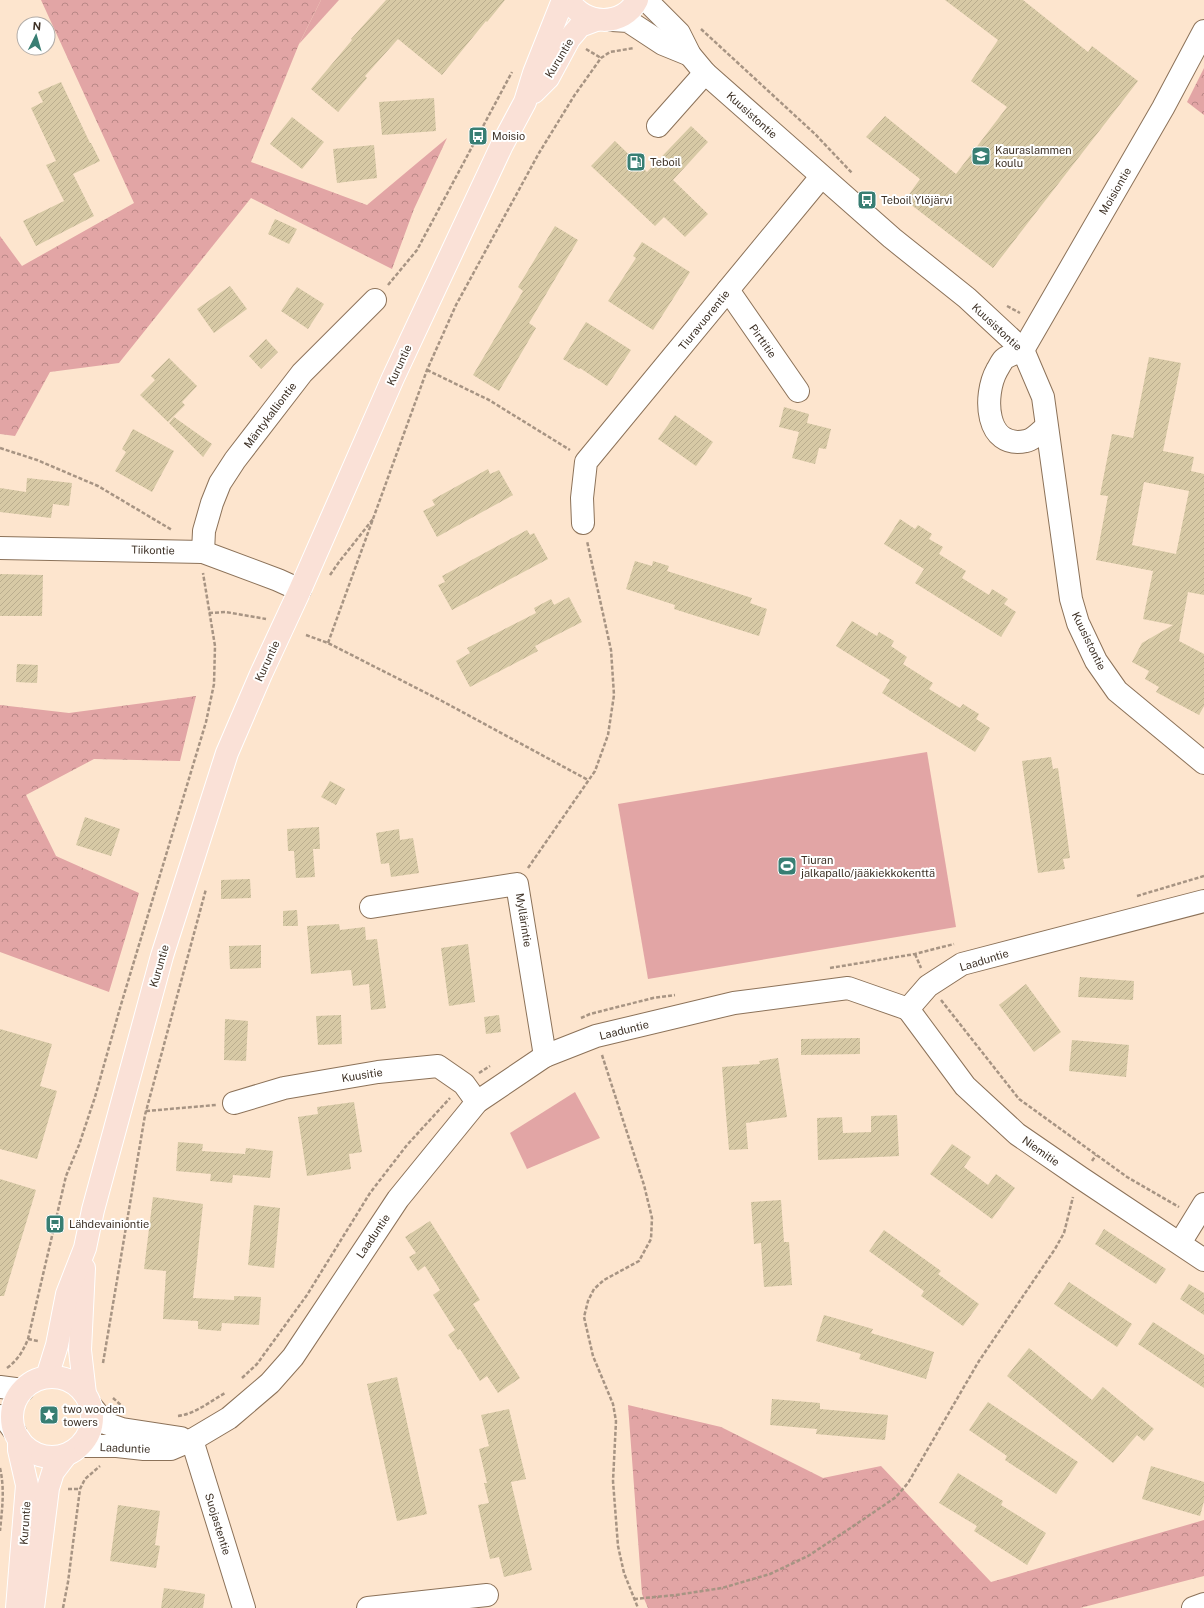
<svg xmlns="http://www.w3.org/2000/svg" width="1204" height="1608" font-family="'Public Sans',sans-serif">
<defs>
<pattern id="forest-crowns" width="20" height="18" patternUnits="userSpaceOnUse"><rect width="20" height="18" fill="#e2a5a5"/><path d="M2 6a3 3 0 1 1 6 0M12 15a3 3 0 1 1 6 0" fill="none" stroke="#b98786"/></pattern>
<pattern id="building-hatch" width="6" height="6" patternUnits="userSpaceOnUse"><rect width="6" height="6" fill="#d7c9a5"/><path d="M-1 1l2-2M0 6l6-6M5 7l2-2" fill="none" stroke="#baad8e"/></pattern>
</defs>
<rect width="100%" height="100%" fill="#fde5ce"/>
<g fill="#e2a5a5">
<path d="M321,0H339L299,44Z"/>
<path d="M927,752L956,927L648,979L618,804Z"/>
<path d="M575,1092L600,1138L527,1169L510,1133Z"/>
</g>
<g fill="url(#forest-crowns)">
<path d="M41,0H321L299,44L251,162L367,205L447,138L414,209L392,269L251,198L119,363L50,372L15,436L0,434V236L22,266L134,203Z"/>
<path d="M1204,68V115L1187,102Z"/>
<path d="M196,696L180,761L94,759L26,795L56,856L139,893L109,992L0,952V705L69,713Z"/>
<path d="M628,1405L721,1427L823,1478L881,1466L991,1582L1204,1520V1576L1080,1608H648L642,1594Z"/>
</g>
<g fill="url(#building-hatch)" fill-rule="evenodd">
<path d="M386,0H505L487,22L486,21L442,75L398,39L365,76L367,78L338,112L311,89L352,40L351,39Z"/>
<path d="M945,0H1023L1088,52L1092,46L1138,81L993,268L905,200L920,179L866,137L885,116L956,174L1007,107L971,81L998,40Z"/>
<path d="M61,82L90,143H91L100,161L73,174L94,216L36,246L23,221L64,201L46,165L56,161L31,108L43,102L38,92Z"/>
<path d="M434,98L436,131L382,135L379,102Z"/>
<path d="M292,117L324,142L302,169L270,144Z"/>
<path d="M691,126L708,142L673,180L708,214L685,237L664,217L655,226L591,166L615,141L647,172Z"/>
<path d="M374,145L377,178L337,183L333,149Z"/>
<path d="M275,219L297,229L289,244L268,234Z"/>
<path d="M555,226L578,240L529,323L536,328L499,391L473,375L523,291L518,287Z"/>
<path d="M642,242L690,272L653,330L608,301L636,258L633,256Z"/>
<path d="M230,286L247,309L214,333L197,309Z"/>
<path d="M297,287L324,304L308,329L281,311Z"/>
<path d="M586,322L631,350L607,386L580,368L579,369L563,359Z"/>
<path d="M266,339L278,352L261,369L249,356Z"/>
<path d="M1149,357L1181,363L1163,451L1194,457L1191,471L1204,474V595L1188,592L1179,641L1204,654V706L1199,715L1156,692L1159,687L1145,679L1149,671L1132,662L1142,643L1173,625L1143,619L1153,571L1096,560L1108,496L1100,495L1112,434L1133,438ZM1144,482L1189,491L1176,554L1132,545Z"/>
<path d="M169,358L197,386L182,402L185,405L168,422L140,395L155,380L151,376Z"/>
<path d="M784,407L809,414L807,423L831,429L826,449L819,448L815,464L792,458L799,432L779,427Z"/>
<path d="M675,415L713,442L696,466L658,439Z"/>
<path d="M174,417L212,444L203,457L169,423Z"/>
<path d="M133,429L174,451L152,492L115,471L126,452L122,449Z"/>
<path d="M488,469L490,474L499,470L513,495L437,537L423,511L435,505L432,500Z"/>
<path d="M27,478L72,483L69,506L53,504L51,518L0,512V488L26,492Z"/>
<path d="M900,519L915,529L918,525L932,534L929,539L943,547L939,554L966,571L962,578L989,595L992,589L1008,599L1004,604L1016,612L1001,637L915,583L924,569L884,544Z"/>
<path d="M527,530L530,535L534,533L548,559L452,610L438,585L445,582L442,576Z"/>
<path d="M635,561L652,566L653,561L669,566L667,571L752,598L750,603L767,609L759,636L674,609L675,605L626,589Z"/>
<path d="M0,574L43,575L42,616H0Z"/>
<path d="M569,597L582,622L535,646L538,651L470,687L456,661L470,653L467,648L536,613L534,608L551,599L554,605Z"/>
<path d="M852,621L877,636L879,632L894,641L891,646L907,657L903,664L933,683L929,689L960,708L963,704L979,714L976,719L990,728L975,752L882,693L890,680L836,646Z"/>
<path d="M17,664L38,665L37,683L16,682Z"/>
<path d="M1051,757L1053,769L1058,768L1070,858L1063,859L1065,869L1038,873L1022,761Z"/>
<path d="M330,781L345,789L336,805L321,797Z"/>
<path d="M85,817L120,829L111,856L76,845Z"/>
<path d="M319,827L320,849H313L315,877L296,878L294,851H288L287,829Z"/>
<path d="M399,829L400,840L413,838L419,873L391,877L389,863L381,864L376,833Z"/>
<path d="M250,879L251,898L221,899V880Z"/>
<path d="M297,910L298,926H283V911Z"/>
<path d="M339,924L340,930L365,927L366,940L377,939L386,1008L371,1010L369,984L353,986L351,970L311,974L307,926Z"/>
<path d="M468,944L475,1002L449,1006L441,948Z"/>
<path d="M261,945V968L230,969L229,946Z"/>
<path d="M1080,977L1134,981L1133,1000L1078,997Z"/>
<path d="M1026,984L1061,1032L1034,1052L999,1005Z"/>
<path d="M341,1015L342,1044L318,1045L316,1016Z"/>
<path d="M499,1015L501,1032L486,1034L484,1017Z"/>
<path d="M225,1019L248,1021L246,1061L224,1060Z"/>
<path d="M0,1029L52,1044L40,1086L57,1091L37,1159L0,1149Z"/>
<path d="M860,1038V1054L801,1055V1039Z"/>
<path d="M1072,1040L1129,1045L1126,1077L1069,1071Z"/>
<path d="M778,1058L787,1117L746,1123L748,1149L729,1150L722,1067L760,1064L759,1061Z"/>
<path d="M354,1102L362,1152L349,1154L351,1169L307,1176L298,1117L318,1114L317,1107Z"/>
<path d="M897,1115L899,1156L818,1160L817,1118L842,1117L843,1133L871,1132V1116Z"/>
<path d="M178,1142L203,1144L202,1151L245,1154L246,1148L273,1151L270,1178L233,1175L232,1183L210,1181L211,1174L176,1171Z"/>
<path d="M952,1144L971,1157L964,1167L988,1185L996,1174L1015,1188L992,1219L930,1174Z"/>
<path d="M0,1179L36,1190L4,1296H0Z"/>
<path d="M153,1197L203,1204L193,1298L234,1300V1296L261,1297L259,1325L222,1323L221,1331L198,1329V1321L163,1319L166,1271L144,1269Z"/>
<path d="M781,1200L784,1242H789L792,1285L764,1287L761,1243L754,1244L751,1202Z"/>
<path d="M254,1205L280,1208L274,1268L248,1265Z"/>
<path d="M430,1221L480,1300L473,1304L520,1378L498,1393L487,1376L480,1381L460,1349L458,1350L448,1335L455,1330L433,1295L440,1290L425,1266L418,1271L409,1257L416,1253L405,1237Z"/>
<path d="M1104,1229L1166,1269L1156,1284L1095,1244Z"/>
<path d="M884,1230L941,1271L938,1274L979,1304L963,1326L921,1296L924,1291L869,1251Z"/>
<path d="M1069,1282L1132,1324L1117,1347L1054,1304Z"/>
<path d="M1189,1284L1204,1293V1315L1180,1299Z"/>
<path d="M824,1315L873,1329L871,1333L934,1352L926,1379L859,1359L861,1354L816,1341Z"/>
<path d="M1153,1322L1204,1355V1388L1138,1344Z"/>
<path d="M1029,1348L1092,1400L1103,1387L1154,1429L1144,1441L1137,1435L1113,1463L1007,1376Z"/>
<path d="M397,1377L427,1514L397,1521L367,1384Z"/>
<path d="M772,1399L820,1403V1409L888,1415L885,1440L816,1434L817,1429L770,1425Z"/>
<path d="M988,1402L1078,1462L1056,1494L1005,1460L1007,1456L969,1430Z"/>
<path d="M509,1409L526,1479L511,1482L532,1570L504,1577L499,1557L490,1559L478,1505L489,1503L484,1483H487L479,1449L489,1446L481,1415Z"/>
<path d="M1151,1466L1204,1482V1501L1200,1516L1142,1499Z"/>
<path d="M958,1473L1003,1501L1001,1505L1046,1533L1027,1565L974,1531L977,1526L939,1503Z"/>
<path d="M118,1505L160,1511L155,1545L160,1546L156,1568L110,1561Z"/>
<path d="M164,1588L205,1594L203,1608H161Z"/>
</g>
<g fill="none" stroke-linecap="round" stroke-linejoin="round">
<g stroke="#8c7259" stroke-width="24">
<g id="minor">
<path d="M646,0L679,33L690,55L705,73L892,238L967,298L1023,350L1043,397L1071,599L1078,623L1096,661L1117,691L1204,763"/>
<path d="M612,20L628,21L663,44L690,55"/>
<path d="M658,126L705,73"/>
<path d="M728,290L798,391"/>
<path d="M1023,350L1163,108L1204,31"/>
<path d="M1023,350C1017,353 1009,355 1004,359C1001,362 999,367 997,370C983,395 985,450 1026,441C1033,440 1041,431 1046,427"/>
<path d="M583,523L582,498L586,462L821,177"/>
<path d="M0,548L203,552L278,580L300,590"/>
<path d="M203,552L204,531L212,503L220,483L235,460L302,373L375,300"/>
<path d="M371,907L517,884L545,1056"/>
<path d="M908,1009L965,1086L1017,1134L1081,1178L1204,1260"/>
<path d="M234,1103L284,1088L378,1072L438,1066L464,1084L477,1102"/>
<path d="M1180,1243L1204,1204"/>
<path d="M0,1387L23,1390"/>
<path d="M91,1406L105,1423L122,1429L181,1438"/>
<path d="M0,1416L6,1420L15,1432"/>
<path d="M192,1440L244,1608"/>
<path d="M80,1446H117L144,1449H171L192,1440L229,1418L270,1383L293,1357L398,1199L477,1102L545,1056L596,1036L734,1003L848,988L908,1009L928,986L962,964L1204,901"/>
<path d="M368,1608L487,1595"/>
<path d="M1193,1608L1204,1604"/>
</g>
</g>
<g stroke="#fff" stroke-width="24">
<g id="major">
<path d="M569,0C583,26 624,27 637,0"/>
<path d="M534,92L548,78L569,39L580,26L596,20"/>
<path d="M84,1268L80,1350L85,1394"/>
<path d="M47,1377L57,1345L67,1294L85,1248L93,1210L162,956L227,753L261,674L300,590L393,378L502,145L525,102L534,73L563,0"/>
<circle cx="52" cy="1417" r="40"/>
<path d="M17,1608L27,1485L19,1450V1439"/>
<path d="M33,1608L48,1488L53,1472L66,1455"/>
</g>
</g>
<g stroke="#a79483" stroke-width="2.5" stroke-dasharray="4 2" stroke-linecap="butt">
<path d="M701,29L815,134L852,173"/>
<path d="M586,49L601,58"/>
<path d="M388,285L417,250L512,72"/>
<path d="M1007,306L1020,313"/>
<path d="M427,370L489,400L570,450"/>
<path d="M0,448L37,460L98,486L172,530"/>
<path d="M330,575L339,562L373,519"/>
<path d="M209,613L226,612L266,619"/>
<path d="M306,635L328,643L442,701L588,780"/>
<path d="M328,643L427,370L456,305L539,153L574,96L601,58L610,52L634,48"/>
<path d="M528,868L595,771L608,735L614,695L611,650L587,541"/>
<path d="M1137,896L1204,876"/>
<path d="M915,954L921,968"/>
<path d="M830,968L915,954L954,944"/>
<path d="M941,1000L1019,1099L1127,1177L1179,1207"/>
<path d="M581,1018L590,1014L653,998L675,995"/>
<path d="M602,1055L644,1185L652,1218L651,1239L639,1261L604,1280L594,1289L588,1301L584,1317L593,1356L613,1404L616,1421L613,1481L618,1546L624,1573L638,1608"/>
<path d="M479,1073L490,1066"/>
<path d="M146,1111L216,1105"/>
<path d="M1092,1161L1096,1155"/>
<path d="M28,1339L38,1341"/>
<path d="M103,1363L145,1115L206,889"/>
<path d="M7,1368C18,1360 23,1351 28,1339L66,1176L79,1145L95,1097L120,1008L206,722L214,684L215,646L203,573"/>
<path d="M242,1378L257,1364L307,1295L370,1193L407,1145L450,1098"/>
<path d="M113,1398L123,1407"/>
<path d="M178,1416C195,1414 211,1401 225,1393"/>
<path d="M0,1468C5,1490 2,1509 0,1531"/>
<path d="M68,1489H80"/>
<path d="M634,1599L676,1595L722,1588L770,1574L808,1556L852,1527L896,1497L908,1483L979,1361L1055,1249L1064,1233L1073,1197"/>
<path d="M63,1608L68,1582L80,1489L85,1479L100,1466"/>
</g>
<use href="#minor" stroke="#fff" stroke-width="22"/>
<use href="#major" stroke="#fae1d7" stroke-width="22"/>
</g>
<defs>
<g id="bus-square" transform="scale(1)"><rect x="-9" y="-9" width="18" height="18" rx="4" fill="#387e73" stroke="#fff"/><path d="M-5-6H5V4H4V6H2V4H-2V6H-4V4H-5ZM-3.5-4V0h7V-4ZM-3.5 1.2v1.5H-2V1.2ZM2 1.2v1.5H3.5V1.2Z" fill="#fff"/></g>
<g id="school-square" transform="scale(1)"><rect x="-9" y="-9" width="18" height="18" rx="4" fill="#387e73" stroke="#fff"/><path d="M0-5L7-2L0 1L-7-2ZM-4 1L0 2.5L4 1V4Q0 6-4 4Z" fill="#fff"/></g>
<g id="fuel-square" transform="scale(1)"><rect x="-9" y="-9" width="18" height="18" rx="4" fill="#387e73" stroke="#fff"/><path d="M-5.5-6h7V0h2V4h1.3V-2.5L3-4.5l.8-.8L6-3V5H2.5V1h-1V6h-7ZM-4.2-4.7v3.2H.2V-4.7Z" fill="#fff"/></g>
<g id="stadium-square" transform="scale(1)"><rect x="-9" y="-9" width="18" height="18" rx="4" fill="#387e73" stroke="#fff"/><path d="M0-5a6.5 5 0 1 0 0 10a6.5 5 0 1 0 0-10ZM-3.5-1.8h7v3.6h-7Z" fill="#fff"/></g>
<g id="sight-square" transform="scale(1)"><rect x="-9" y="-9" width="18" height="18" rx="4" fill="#387e73" stroke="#fff"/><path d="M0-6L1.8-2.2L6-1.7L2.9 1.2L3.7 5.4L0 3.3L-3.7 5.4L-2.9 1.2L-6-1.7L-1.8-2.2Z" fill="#fff"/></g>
</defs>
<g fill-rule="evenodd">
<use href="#bus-square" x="478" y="136"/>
<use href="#school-square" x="981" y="156"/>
<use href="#fuel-square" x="636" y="162"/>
<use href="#bus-square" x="867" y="200"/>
<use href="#stadium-square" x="787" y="866"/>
<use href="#bus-square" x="55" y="1224"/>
<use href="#sight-square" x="49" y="1415"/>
</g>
<g text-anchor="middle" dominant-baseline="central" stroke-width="4" stroke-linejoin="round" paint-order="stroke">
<g font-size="11" fill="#3e3227" stroke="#fff">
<text transform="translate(559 58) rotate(-59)">Kuruntie</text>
<text transform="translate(752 115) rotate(42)">Kuusistontie</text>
<text transform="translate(1115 191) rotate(-60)">Moisiontie</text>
<text transform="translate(704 320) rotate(-51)">Tiuravuorentie</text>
<text transform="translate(997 327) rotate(43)">Kuusistontie</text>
<text transform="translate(763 341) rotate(55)">Pirttitie</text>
<text transform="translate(399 365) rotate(-65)">Kuruntie</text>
<text transform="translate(270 415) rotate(-53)">Mäntykalliontie</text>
<text transform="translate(153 550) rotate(1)">Tiikontie</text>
<text transform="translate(1089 641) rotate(64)">Kuusistontie</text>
<text transform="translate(267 661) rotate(-65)">Kuruntie</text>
<text transform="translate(524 920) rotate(81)">Myllärintie</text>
<text transform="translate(984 960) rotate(-17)">Laaduntie</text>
<text transform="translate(159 966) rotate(-74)">Kuruntie</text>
<text transform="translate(624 1030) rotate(-14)">Laaduntie</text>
<text transform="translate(362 1075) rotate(-9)">Kuusitie</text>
<text transform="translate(1041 1151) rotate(35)">Niemitie</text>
<text transform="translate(373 1236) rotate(-56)">Laaduntie</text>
<text transform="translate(125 1448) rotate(2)">Laaduntie</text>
<text transform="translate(25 1523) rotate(-86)">Kuruntie</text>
<text transform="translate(218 1524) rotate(73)">Suojastentie</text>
</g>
<g font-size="11" fill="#3e3227" stroke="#fff" text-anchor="start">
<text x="492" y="136">Moisio</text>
<text x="995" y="150">Kauraslammen<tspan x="995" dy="13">koulu</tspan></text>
<text x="650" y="162">Teboil</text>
<text x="881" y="200">Teboil Ylöjärvi</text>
<text x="801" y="860">Tiuran<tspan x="801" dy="13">jalkapallo/jääkiekkokenttä</tspan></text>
<text x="69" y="1224">Lähdevainiontie</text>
<text x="63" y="1409">two wooden<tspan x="63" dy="13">towers</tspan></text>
</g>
</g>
<g transform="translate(36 36) rotate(5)"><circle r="19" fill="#ffffff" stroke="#b2ada9"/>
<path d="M0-3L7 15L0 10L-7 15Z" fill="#387e73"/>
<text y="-6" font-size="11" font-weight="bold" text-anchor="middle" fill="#3e3227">N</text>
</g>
</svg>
